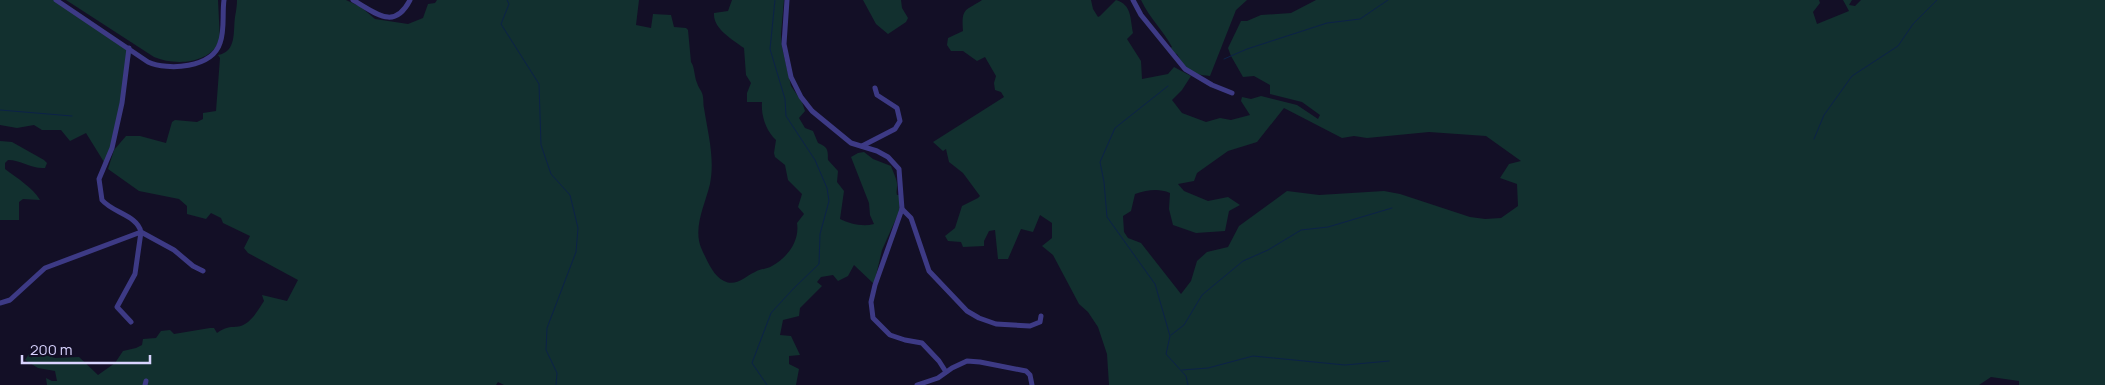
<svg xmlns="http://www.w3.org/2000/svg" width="2105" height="385" font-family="Manrope,sans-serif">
<rect width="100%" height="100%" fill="#130f26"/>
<g fill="#12302f" fill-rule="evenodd">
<path d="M0,0H54L131,49V54L110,150L104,162L86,133L70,141L61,130H42L34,125L17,128L0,125Z"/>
<path d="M66,0H218L220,40C210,64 175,66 154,57Z"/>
<path d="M237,0H346L361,7L375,19L408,24L423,18L428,4L435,3L437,0H639L636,25L651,28L653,14L671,15L674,27L686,28L688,30L691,62C695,68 694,76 697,83C698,87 701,90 702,93C704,98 703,104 704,108C708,134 715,158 710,184C705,205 692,229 702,250C707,260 713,276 724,281C736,287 744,277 755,272C760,269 767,269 772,266C787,258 800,241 797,223L804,214L798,207L802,194L788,180L785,165L775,157L774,153L776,140C766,131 761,116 762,102H747V93L751,83L746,75L744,48C732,39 713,29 714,13L728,11L732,0H784L781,34L782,47L791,86L802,102L805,111L799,118L805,128L813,131L818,143C828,147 828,150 828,160L838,171L837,182L844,191L840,219C850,224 863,227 874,224L870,215L869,203L851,157L858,153L864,152L873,159L891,166C893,172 898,181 897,187C897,190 896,192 897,195H900L899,212L882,250L874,284L854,265L848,276L838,281L833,275L821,277L817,282L822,286L800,308L799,316L783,320L780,335L791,336L800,355L789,356V364L799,369L796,385H504L498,382L496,385H47L46,378L52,381H57L55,371L38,368L25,360L31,351L55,358L79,357L98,375L115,363L123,351L136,348L142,345L143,339L156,338L161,331L170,330L174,334L210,328H214L217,333C231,323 235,330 245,324C253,319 259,309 264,301L262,295L287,301L298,280L248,253L244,248L250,236L223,223L221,218L211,213L206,219L187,214V206L179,199L139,191L108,169L114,150L126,136H140L166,143L172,122L175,120L197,122L203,119V113L216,111L220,58L218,55C237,52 233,31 235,17C236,11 237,6 237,0Z"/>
<path d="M863,0H901L902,8L908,18L906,22L888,34L876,24Z"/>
<path d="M982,0H1091L1093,9L1098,17L1100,16L1116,0C1132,5 1130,18 1133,33L1127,39L1141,61L1142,79L1168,74L1174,67L1191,76L1182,90L1172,100L1182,113L1206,122L1220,118L1231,120L1250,115L1241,101L1242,97L1251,99L1261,96L1297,105L1318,119L1320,115L1302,102L1270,94V85L1254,76L1243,77L1231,56L1228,48L1241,21H1247L1261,15L1291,13L1316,0H1819L1820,3L1813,12L1817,24L1849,11L1843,0H1852L1849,5L1855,6L1861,0H2105V385H2019V381L1991,377L1979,385H1109L1107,354L1098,327L1088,312L1079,304L1053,255L1042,246L1052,238V223L1040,215L1033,232L1021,229L1008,259H998L995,230L989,231L984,241V246L963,247L961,242L948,241L945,236L955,228L962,206L978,198L980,196L963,173L949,162L946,149L943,151L933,142L1004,97L1001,92L995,90L994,83L996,76L985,57L977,61L963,51H951L947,45L948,38L963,31C961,7 966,11 982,0ZM1284,108L1342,138L1354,136L1367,138L1429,132L1486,136L1521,161L1509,164L1500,178L1517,184L1518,206L1501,218L1485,219L1470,217L1400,194L1384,191L1319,195L1287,191L1239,226L1228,247L1207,252L1197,261L1191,281L1181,294L1141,243L1128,238L1124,232L1123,216L1131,211L1135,194C1148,190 1158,188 1170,193L1169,209L1173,225L1196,233L1225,231L1229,211L1240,205L1228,197L1208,201L1184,191L1178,184L1194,181L1197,173L1228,151L1257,142Z"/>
<path d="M1141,0H1247L1236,10L1210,76C1190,74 1187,71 1177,54L1173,53L1170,48L1172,47C1163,30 1150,19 1141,0Z"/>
<path d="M0,141L12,142L44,160L47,163L45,168C31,169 21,160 8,160L5,163V169C17,178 33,188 40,200L23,199L19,202V220H0Z"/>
</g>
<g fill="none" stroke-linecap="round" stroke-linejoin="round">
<g stroke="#0c2248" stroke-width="1">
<path d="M507,0L509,4L501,24L539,84L541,145L551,174L570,195L578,228L576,252L547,328L546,350L557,373L556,385"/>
<path d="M1224,59L1247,49L1327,23L1360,19L1388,0"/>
<path d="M1168,86L1115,128L1100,162L1104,182L1107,217L1155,284L1170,336L1166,354L1186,376L1188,385"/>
<path d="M0,110L72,116"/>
<path d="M1814,139L1824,115L1852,76L1898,46L1913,24L1937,0"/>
<path d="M1171,335L1184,325L1202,295L1243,261L1268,250L1301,230L1328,227L1392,208"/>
<path d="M1182,370L1208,368L1253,356L1345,365L1389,361"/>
<path d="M767,385L752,363L771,313L794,288L819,264L820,234L829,201L827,188L815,160L786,116L785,99L770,49L775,0"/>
</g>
<g stroke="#3d3a85" stroke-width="5">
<path d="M56,0L148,62C168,71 212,68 220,43C225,30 222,14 224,0"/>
<path d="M353,0C376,13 394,31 410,0"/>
<path d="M787,0L784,44L791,77L801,97L812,111L851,143L877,151L888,157L899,169L902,209L875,285L871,302L873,318L890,335L905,340L922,343L939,361L946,372"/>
<path d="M1133,0L1141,15L1185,69L1212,85L1232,93"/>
<path d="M129,48L122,103L112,148L99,179L102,200C113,213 137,215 141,232L174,250L193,266L203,271"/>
<path d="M862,146L895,129L900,121L897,108L877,95L875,88"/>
<path d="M902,209L911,218L929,271L967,311L979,318L996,324L1030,326L1040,322L1041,316"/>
<path d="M0,303L10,300L45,268L141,232L135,274L117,307L131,322"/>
<path d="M145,385L146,381"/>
<path d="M917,385L938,378L952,368L967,361L980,362L1026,371L1030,375L1032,385"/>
</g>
</g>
<path d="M22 355v8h128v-8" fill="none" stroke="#d9d4ff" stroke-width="2.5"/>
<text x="30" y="355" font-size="15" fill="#d9d4ff" stroke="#130f26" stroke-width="4" paint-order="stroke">200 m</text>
</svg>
